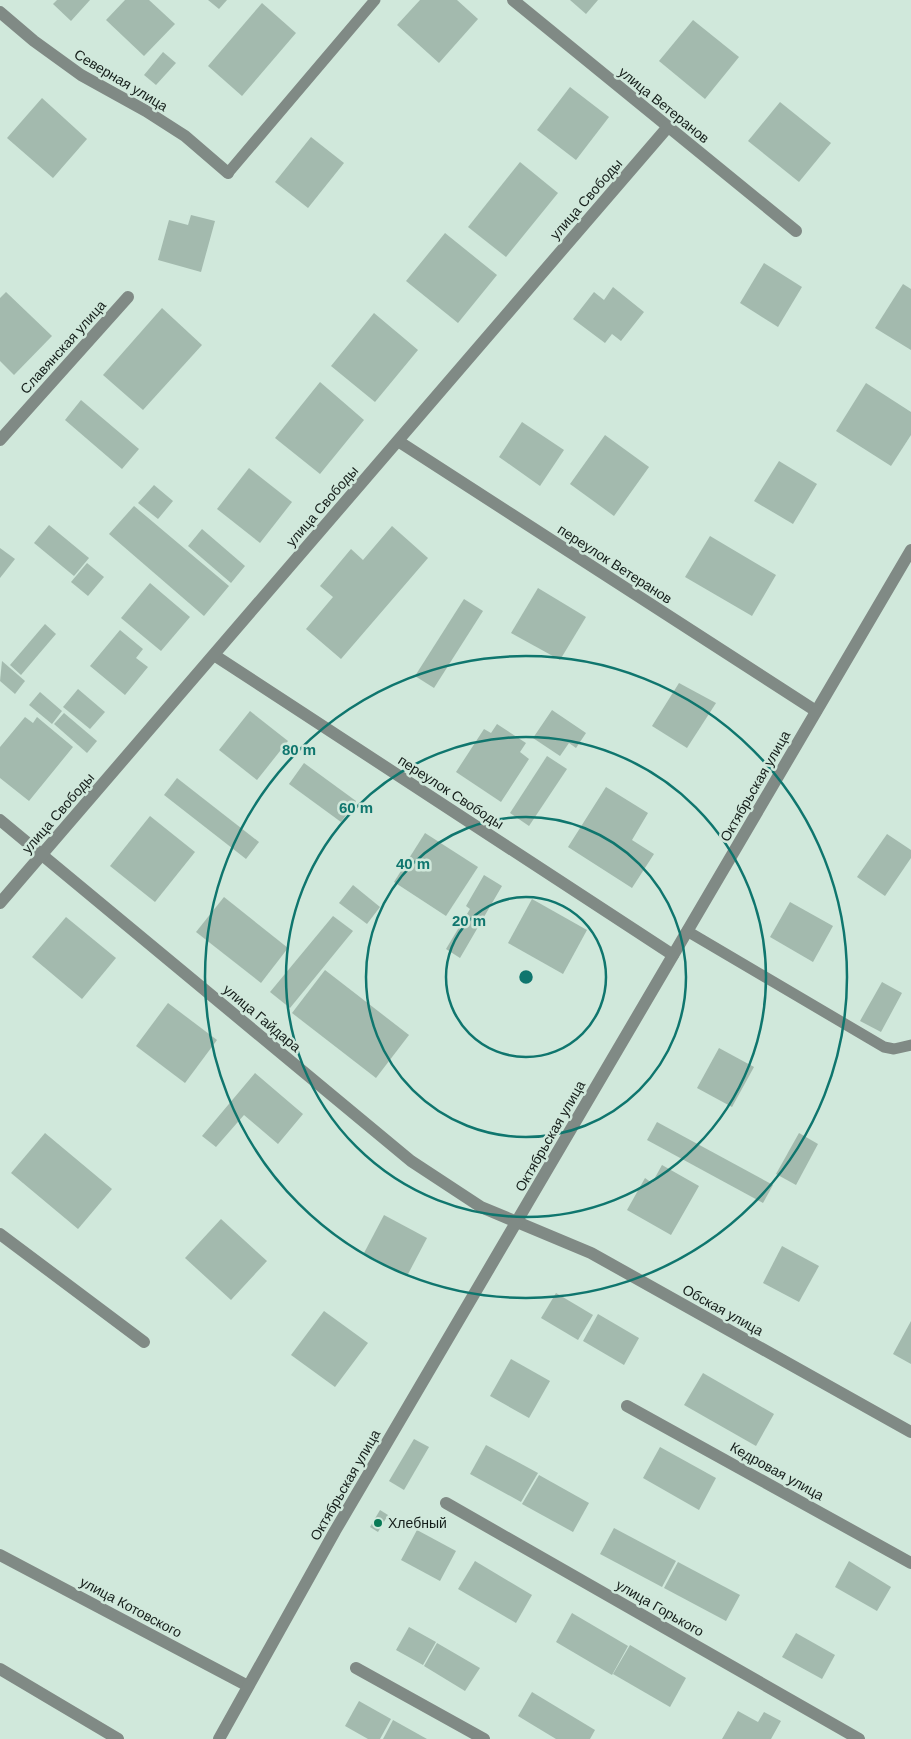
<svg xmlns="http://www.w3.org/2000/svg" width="911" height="1739" font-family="Helvetica,sans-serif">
<rect width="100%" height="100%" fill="#d0e8db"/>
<g fill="#a3baae">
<path d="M57,0H90L71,21L53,4Z"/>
<path d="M125,0H149L175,24L144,56L106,20Z"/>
<path d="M208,0H227L219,9Z"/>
<path d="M420,0H457L478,19L439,63L397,25Z"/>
<path d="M570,0H598L586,14Z"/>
<path d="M262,3L296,33L242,96L208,66Z"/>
<path d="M693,20L739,57L705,99L659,61Z"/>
<path d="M163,52L176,63L156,85L144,75Z"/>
<path d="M570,87L609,117L576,160L537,130Z"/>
<path d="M42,98L87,139L53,178L7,138Z"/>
<path d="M780,102L831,143L799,182L748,141Z"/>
<path d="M311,137L344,163L308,208L275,182Z"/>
<path d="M520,162L558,193L506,257L468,227Z"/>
<path d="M191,215L215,221L201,272L158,260L169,220L188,225Z"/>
<path d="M445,233L497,275L458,323L406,281Z"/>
<path d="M764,263L802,287L778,327L740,303Z"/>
<path d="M903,284L911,289V350L875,328Z"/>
<path d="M613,287L644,312L621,341L612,334L605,343L573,319L594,292L604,300Z"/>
<path d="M6,292L52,336L14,375L0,361V298Z"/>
<path d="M162,308L202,345L143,410L103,375Z"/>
<path d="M374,313L418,350L375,402L331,366Z"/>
<path d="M320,382L364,420L320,474L275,438Z"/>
<path d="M866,383L911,412V435L891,466L836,431Z"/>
<path d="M81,400L139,449L122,469L65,420Z"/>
<path d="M522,422L564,450L540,486L499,457Z"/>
<path d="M605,435L649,467L614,516L570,484Z"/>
<path d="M779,461L817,484L793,524L754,501Z"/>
<path d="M249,468L292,502L260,543L217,509Z"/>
<path d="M154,485L173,501L158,519L138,503Z"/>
<path d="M134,506L229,586L204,616L109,534Z"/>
<path d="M49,525L89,558L74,576L34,543Z"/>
<path d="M392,526L428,558L341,659L306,629L333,597L320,586L351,549L363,560Z"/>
<path d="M202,529L245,566L231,583L188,546Z"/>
<path d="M710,536L776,575L752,616L685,577Z"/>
<path d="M0,548L15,559L0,578Z"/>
<path d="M87,563L104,577L88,596L71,582Z"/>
<path d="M150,583L190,617L161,651L121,618Z"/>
<path d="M538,588L586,617L560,660L511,633Z"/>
<path d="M464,599L483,611L434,688L415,676Z"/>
<path d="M45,624L56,634L21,675L10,665Z"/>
<path d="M120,630L143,649L136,658L148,667L125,695L90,666Z"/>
<path d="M2,661L25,681L15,694L0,681Z"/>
<path d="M679,683L716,703L687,748L652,726Z"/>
<path d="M78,689L105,712L90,729L63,707Z"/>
<path d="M40,692L62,711L52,724L29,705Z"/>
<path d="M552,710L586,733L576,748L569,743L560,756L533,738Z"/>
<path d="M250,711L288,741L257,780L219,750Z"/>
<path d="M64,713L97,741L87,753L54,724Z"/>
<path d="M25,717L33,723L37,717L73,747L29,801L0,778V747Z"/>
<path d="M497,724L526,743L520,752L529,759L501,802L456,772L484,729L491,733Z"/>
<path d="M547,756L567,769L529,826L510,813Z"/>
<path d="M304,763L356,801L341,822L289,784Z"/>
<path d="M177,778L259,842L246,859L164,795Z"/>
<path d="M606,787L648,813L632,840L654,854L632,888L568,847Z"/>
<path d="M150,816L195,852L155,902L110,866Z"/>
<path d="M425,833L478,867L446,916L394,882Z"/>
<path d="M887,834L911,850V858L885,896L857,877Z"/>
<path d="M484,875L502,886L460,958L446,949L470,909L466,906Z"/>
<path d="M353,885L380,907L367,924L339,903Z"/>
<path d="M224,897L288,948L261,983L196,932Z"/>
<path d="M532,899L587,930L563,974L508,943Z"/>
<path d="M790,902L833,926L813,962L770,937Z"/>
<path d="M333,916L353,931L290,1008L270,992Z"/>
<path d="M66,917L116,958L82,999L32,957Z"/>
<path d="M325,970L409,1035L376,1078L292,1013Z"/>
<path d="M882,982L902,993L881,1032L860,1021Z"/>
<path d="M168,1003L217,1040L185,1083L136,1046Z"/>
<path d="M719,1048L754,1067L732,1107L697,1088Z"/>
<path d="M255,1073L303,1114L278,1144L244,1115L216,1147L202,1136Z"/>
<path d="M657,1122L773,1185L763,1203L647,1140Z"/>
<path d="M45,1133L112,1189L78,1229L11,1173Z"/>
<path d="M799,1133L818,1144L796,1185L776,1174Z"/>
<path d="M662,1165L699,1186L671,1235L627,1210L645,1178L652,1183Z"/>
<path d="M384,1215L427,1238L407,1276L364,1253Z"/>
<path d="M221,1219L267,1261L231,1300L185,1258Z"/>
<path d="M782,1246L819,1266L799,1302L763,1283Z"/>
<path d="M556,1293L593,1315L578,1340L541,1318Z"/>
<path d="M324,1311L368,1343L335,1387L291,1355Z"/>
<path d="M598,1314L639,1338L624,1365L583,1341Z"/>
<path d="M911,1321V1364L893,1354Z"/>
<path d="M511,1359L550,1381L529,1418L490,1396Z"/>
<path d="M703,1373L774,1414L756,1446L684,1405Z"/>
<path d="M414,1439L429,1447L404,1490L389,1481Z"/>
<path d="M486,1445L538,1473L521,1502L470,1474Z"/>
<path d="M660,1447L716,1478L699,1510L643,1478Z"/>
<path d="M539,1475L589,1503L573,1532L522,1504Z"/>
<path d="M380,1510L388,1515L378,1532L370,1527Z"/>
<path d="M614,1528L676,1561L662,1587L600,1554Z"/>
<path d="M417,1530L456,1551L440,1581L401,1560Z"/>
<path d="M475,1561L532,1595L516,1623L458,1589Z"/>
<path d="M849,1561L891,1587L877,1611L835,1587Z"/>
<path d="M678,1562L740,1595L726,1621L664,1588Z"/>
<path d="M572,1613L628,1646L612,1675L556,1642Z"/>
<path d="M409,1627L436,1642L423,1665L396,1650Z"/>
<path d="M796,1633L835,1655L822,1679L782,1657Z"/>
<path d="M437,1643L480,1668L465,1691L424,1666Z"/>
<path d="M630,1645L686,1678L670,1707L613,1674Z"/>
<path d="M532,1692L595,1730L590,1739H556L518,1716Z"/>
<path d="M359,1701L391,1719L380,1739H368L345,1726Z"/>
<path d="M738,1711L758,1722L764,1712L781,1721L771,1739H722Z"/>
<path d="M393,1720L427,1739H383Z"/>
</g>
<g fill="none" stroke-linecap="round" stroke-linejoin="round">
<g stroke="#808a85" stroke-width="11">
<path d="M228,173L375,0"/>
<path d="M687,931L884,1047L894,1049L911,1045"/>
</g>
<g stroke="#808a85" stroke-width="12">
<path d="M513,0L796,231"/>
<path d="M0,12L34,41L81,75L146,111L185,136L228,173"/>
<path d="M0,440L128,297"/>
<path d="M398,441L816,711"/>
<path d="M214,655L673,955"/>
<path d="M0,820L411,1161L481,1207L591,1253L911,1432"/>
<path d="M0,903L667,128"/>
<path d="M0,1234L144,1342"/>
<path d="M627,1406L911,1563"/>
<path d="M446,1503L859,1739"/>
<path d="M0,1555L248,1686"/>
<path d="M356,1668L484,1739"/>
<path d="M0,1669L118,1739"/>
<path d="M219,1739L335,1531L911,550"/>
</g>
</g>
<g fill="none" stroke="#0f766e" stroke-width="2.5">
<circle cx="526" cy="977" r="80"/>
<circle cx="526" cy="977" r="160"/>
<circle cx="526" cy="977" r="240"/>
<circle cx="526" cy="977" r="321"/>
</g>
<circle fill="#097955" stroke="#d0e8db" stroke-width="2" cx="378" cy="1523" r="5"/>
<g text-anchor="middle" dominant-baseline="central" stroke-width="5" stroke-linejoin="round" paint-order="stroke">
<g font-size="14" fill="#151e1a" stroke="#d0e8db">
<text transform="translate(121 80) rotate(31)">Северная улица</text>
<text transform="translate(664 105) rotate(39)">улица Ветеранов</text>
<text transform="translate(586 199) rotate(-49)">улица Свободы</text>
<text transform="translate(63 347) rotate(-48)">Славянская улица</text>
<text transform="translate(322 506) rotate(-49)">улица Свободы</text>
<text transform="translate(615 564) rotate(33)">переулок Ветеранов</text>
<text transform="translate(755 786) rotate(-60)">Октябрьская улица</text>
<text transform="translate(451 792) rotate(33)">переулок Свободы</text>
<text transform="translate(58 813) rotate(-49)">улица Свободы</text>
<text transform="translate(262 1018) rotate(40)">улица Гайдара</text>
<text transform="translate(550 1136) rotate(-60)">Октябрьская улица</text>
<text transform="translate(723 1310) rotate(29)">Обская улица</text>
<text transform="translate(777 1471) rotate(29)">Кедровая улица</text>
<text transform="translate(345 1485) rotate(-60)">Октябрьская улица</text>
<text transform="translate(131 1607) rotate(28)">улица Котовского</text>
<text transform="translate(660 1608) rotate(30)">улица Горького</text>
</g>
<g font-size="14" fill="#151e1a" stroke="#d0e8db" text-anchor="start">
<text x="388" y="1523">Хлебный</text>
</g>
</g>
<circle cx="526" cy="977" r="8" fill="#0f766e" stroke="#d0e8db" stroke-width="2.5"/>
<g font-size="15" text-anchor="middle" font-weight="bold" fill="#0f766e" stroke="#d0e8db" stroke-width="5" stroke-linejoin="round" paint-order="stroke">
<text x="299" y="755">80 m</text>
<text x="356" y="813">60 m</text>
<text x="413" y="869">40 m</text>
<text x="469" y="926">20 m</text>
</g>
</svg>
